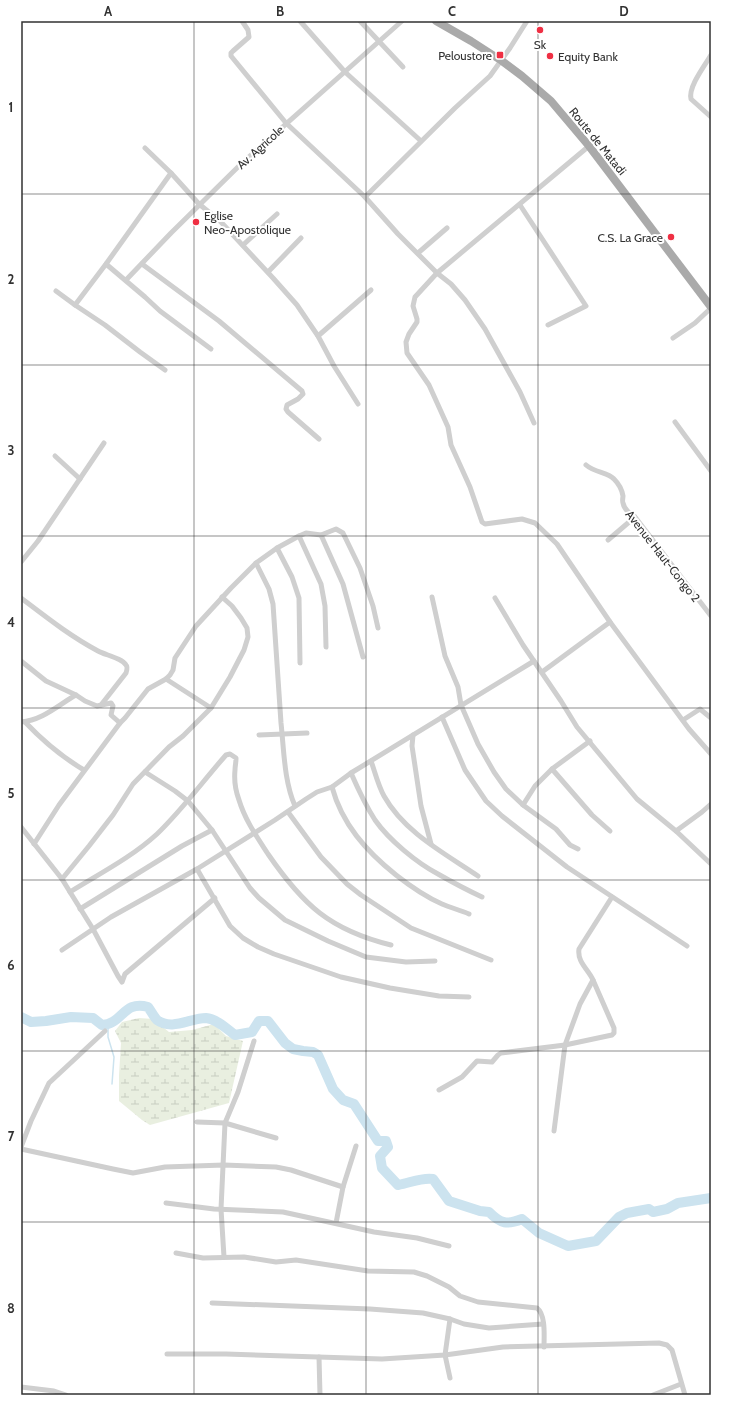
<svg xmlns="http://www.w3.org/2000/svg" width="732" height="1416" font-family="Cabin,sans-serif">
<defs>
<pattern id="wetland-marsh" width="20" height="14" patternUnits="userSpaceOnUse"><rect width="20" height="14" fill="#e9efe0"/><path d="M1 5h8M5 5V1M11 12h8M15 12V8" fill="none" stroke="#c8cdc1"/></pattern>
</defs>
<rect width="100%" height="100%" fill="#fff"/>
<path fill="url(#wetland-marsh)" d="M139,1018L153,1019L169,1032L192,1030L214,1024L226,1036L243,1041L229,1103L150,1125L142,1120L119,1101V1075L121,1043L115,1031L122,1022Z"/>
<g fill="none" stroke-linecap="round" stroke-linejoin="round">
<path stroke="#cce3ef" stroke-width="1.5" d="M108,1024V1037L114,1057L112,1084"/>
<path stroke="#cce3ef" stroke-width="10" d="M21,1017L31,1022L46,1021L71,1017L93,1018L102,1025C123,1024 123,1000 148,1007C151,1011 154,1017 157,1020C172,1031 190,1018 206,1018C217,1019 227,1029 235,1035L252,1032L259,1021H268L285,1043L293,1049L303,1051L313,1052L318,1055L333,1089L343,1100L354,1104L378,1141H386L388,1147L380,1156L382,1168L398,1185C410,1183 422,1177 433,1179L449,1201L480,1211L489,1212C501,1224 507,1225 522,1219L539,1233L568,1246L596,1241L619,1217L627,1213L649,1209L653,1212L667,1209L678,1203L711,1198"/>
<g stroke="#cfcfcf" stroke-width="5">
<path d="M242,21L248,30L249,37L233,51L231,53V56L286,123L365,197L398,234L437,273L451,284L465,300L485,329L520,392L534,423"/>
<path d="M300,21L345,72L421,141"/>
<path d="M360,21L403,67"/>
<path d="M711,55C705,65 688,87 691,99L711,117"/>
<path d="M589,146L437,273L415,297L413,306L417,319V322L409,334L406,342L407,353L429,385L448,427L451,445L470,487L482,522L485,524L522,519L535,523L557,544L610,622L689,729L711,754"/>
<path d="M145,148L171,173L199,204L220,221L273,278L297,305L318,336L334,366L358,404"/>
<path d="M365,197L455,108L490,76L510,48L527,21"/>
<path d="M520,205L586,306L548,325"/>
<path d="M243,245L277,214"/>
<path d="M418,253L447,228"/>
<path d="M106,264L145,297L160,311L211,349"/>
<path d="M142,264L219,321L302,391L303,394L298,399L287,405L286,409L288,412L319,439"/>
<path d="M268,272L301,238"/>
<path d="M126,280L171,233L242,163L402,21"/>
<path d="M56,291L75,305L105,325L140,352L165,370"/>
<path d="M75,305L106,264L171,173"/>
<path d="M318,336L371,290"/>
<path d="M673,338L695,323L711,308"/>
<path d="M675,422L711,471"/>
<path d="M55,456L80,479"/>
<path d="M586,465C595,473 608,472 614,479C618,483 622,490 623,496C623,497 622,502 623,503C624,509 630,514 635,517L711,616"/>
<path d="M321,535L343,584L363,657"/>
<path d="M299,536L321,584L325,606L326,647"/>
<path d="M608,540L635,517"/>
<path d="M277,548L292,577L299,598L300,663"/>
<path d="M21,562L38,541L104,443"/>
<path d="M256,563L269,589L273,604C276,644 278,683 281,723C284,750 284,781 295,806"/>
<path d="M432,597L445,656L458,687L461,705L478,744L494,772L506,789L523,805L556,829L570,845L578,849"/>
<path d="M21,598C46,617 70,636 98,651C105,655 122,658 126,665C128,667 127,670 126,673L101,705"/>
<path d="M495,598L523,645L561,701L577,727L637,799L676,831L702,812L711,804"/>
<path d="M21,661L46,681L76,695L85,701L97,706L111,703L113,706L111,715L120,723"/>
<path d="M542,672L610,622"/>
<path d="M166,679L211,708"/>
<path d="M442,717L465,770L486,801L502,816L567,867L687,946"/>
<path d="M683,720L700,709L711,718"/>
<path d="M21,722C43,720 58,705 76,695"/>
<path d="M25,722C43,741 62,757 84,770"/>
<path d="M259,735L307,733"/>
<path d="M413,735L412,746L421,806L431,844"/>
<path d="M371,761C375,772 378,785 384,796C404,832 444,853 478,876"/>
<path d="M552,769L592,815L610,831"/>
<path d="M145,772L175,791L188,801L212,830L250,888L259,898L285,920L328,941L366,957L406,962L435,961"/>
<path d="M351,773C358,789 366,806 375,820C389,840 417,863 438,874C452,882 467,890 482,897"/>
<path d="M332,787C342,824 366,851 396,875C410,886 426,897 442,904C451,908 460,910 469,914"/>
<path d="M523,805L535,786L552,769L590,741"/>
<path d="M288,812L321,857L347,884L361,895L411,928L491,960"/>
<path d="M21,827L62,879L70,892L93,929L118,976L122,982L125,974L215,898"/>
<path d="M676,831L711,864"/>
<path d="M34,844L59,805L120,723L125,718L148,689L166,679L170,675L173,670L175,658L196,626L231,588L256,563L277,548L299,536L306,533L321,535L336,529L343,533L360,568L373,606L378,628"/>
<path d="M197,869L230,926L243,938L258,947L274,954L341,977L390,988L439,996L469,997"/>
<path d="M62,879L89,846L113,815L133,784L169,747L183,736L211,708L230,677L244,650L248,637L247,628L241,618L232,606L222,597"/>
<path d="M70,892C99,874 132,857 157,834C182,810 203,781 226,755L230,754L236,758C236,763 235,766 235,770C234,780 236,792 239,800C245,820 257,837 268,854C303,905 330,930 391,945"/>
<path d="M80,909L182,846L212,830"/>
<path d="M62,950L111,917L197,869L275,820L306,799L317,792L332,787L351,773L534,661"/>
<path d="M439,1090L462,1077L477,1061L492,1062L498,1055L501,1053L565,1045L612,1035L614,1033V1028L593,980"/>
<path d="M197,1122L225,1123L276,1138"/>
<path d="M554,1131L565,1045L580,1004L593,980C588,969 577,962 579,949L612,897"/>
<path d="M21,1147L31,1121L49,1083L105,1031"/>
<path d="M21,1149L113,1169L133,1173L165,1167L224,1165L276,1167L291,1170L343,1187"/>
<path d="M166,1203L214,1209L283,1212L374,1232L417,1238L449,1246"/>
<path d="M336,1223L343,1187L356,1146"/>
<path d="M176,1253L203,1258L244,1257L276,1262L296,1260L368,1271L414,1272L427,1276L449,1287L460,1296L478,1302L537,1308C546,1315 544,1336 544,1347"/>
<path d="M224,1257L221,1209L225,1123L238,1092L254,1041"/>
<path d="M212,1303L370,1309L423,1313L450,1319L464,1324L489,1328L543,1324"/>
<path d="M167,1354H226L382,1359L445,1355L503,1347L659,1343L667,1345L672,1350L685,1395"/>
<path d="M319,1357L320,1395"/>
<path d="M450,1378L445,1355L450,1319"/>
<path d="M21,1387L54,1391L66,1395"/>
<path d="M653,1395L681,1384"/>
</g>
<path stroke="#aaa" stroke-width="8" d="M436,21L471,41L502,61L522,76L551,101L589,146L711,307"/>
</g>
<path fill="none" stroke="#323232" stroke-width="1" stroke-opacity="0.55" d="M194,21V1395M366,21V1395M538,21V1395M21,194H711M21,365H711M21,536H711M21,708H711M21,880H711M21,1051H711M21,1222H711"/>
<g fill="#ef2f43" stroke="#fff" stroke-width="1.5">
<circle cx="540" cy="30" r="4"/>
<rect x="496" y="51" width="8" height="8" rx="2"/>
<circle cx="550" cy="56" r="4"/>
<circle cx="196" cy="222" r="4"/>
<circle cx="671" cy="237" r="4"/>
</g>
<g text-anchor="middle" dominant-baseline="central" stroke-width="4" stroke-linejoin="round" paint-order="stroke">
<g font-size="12" fill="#323232" stroke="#fff" text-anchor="end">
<text x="540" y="44" text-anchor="middle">Sk</text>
<text x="492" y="55">Peloustore</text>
<text x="558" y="56" text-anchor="start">Equity Bank</text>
<text x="204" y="215" text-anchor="start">Eglise<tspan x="204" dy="14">Neo-Apostolique</tspan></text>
<text x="663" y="237">C.S. La Grace</text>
</g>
<g font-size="12" fill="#323232" stroke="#fff">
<text transform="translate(598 141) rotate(51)">Route de Matadi</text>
<text transform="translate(260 147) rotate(-42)">Av. Agricole</text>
<text transform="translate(663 556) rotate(52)">Avenue Haut-Congo 2</text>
</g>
</g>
<rect width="732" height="1416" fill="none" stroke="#ffffff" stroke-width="44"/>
<rect x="22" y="22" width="688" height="1372" fill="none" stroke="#323232" stroke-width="1.5"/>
<g font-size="13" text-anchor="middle" font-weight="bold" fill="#323232">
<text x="108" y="16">A</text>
<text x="280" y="16">B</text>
<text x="452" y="16">C</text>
<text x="624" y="16">D</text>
<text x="11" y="112">1</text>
<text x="11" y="284">2</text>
<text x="11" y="455">3</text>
<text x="11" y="627">4</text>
<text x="11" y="798">5</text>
<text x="11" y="970">6</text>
<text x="11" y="1141">7</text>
<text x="11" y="1313">8</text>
</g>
</svg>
